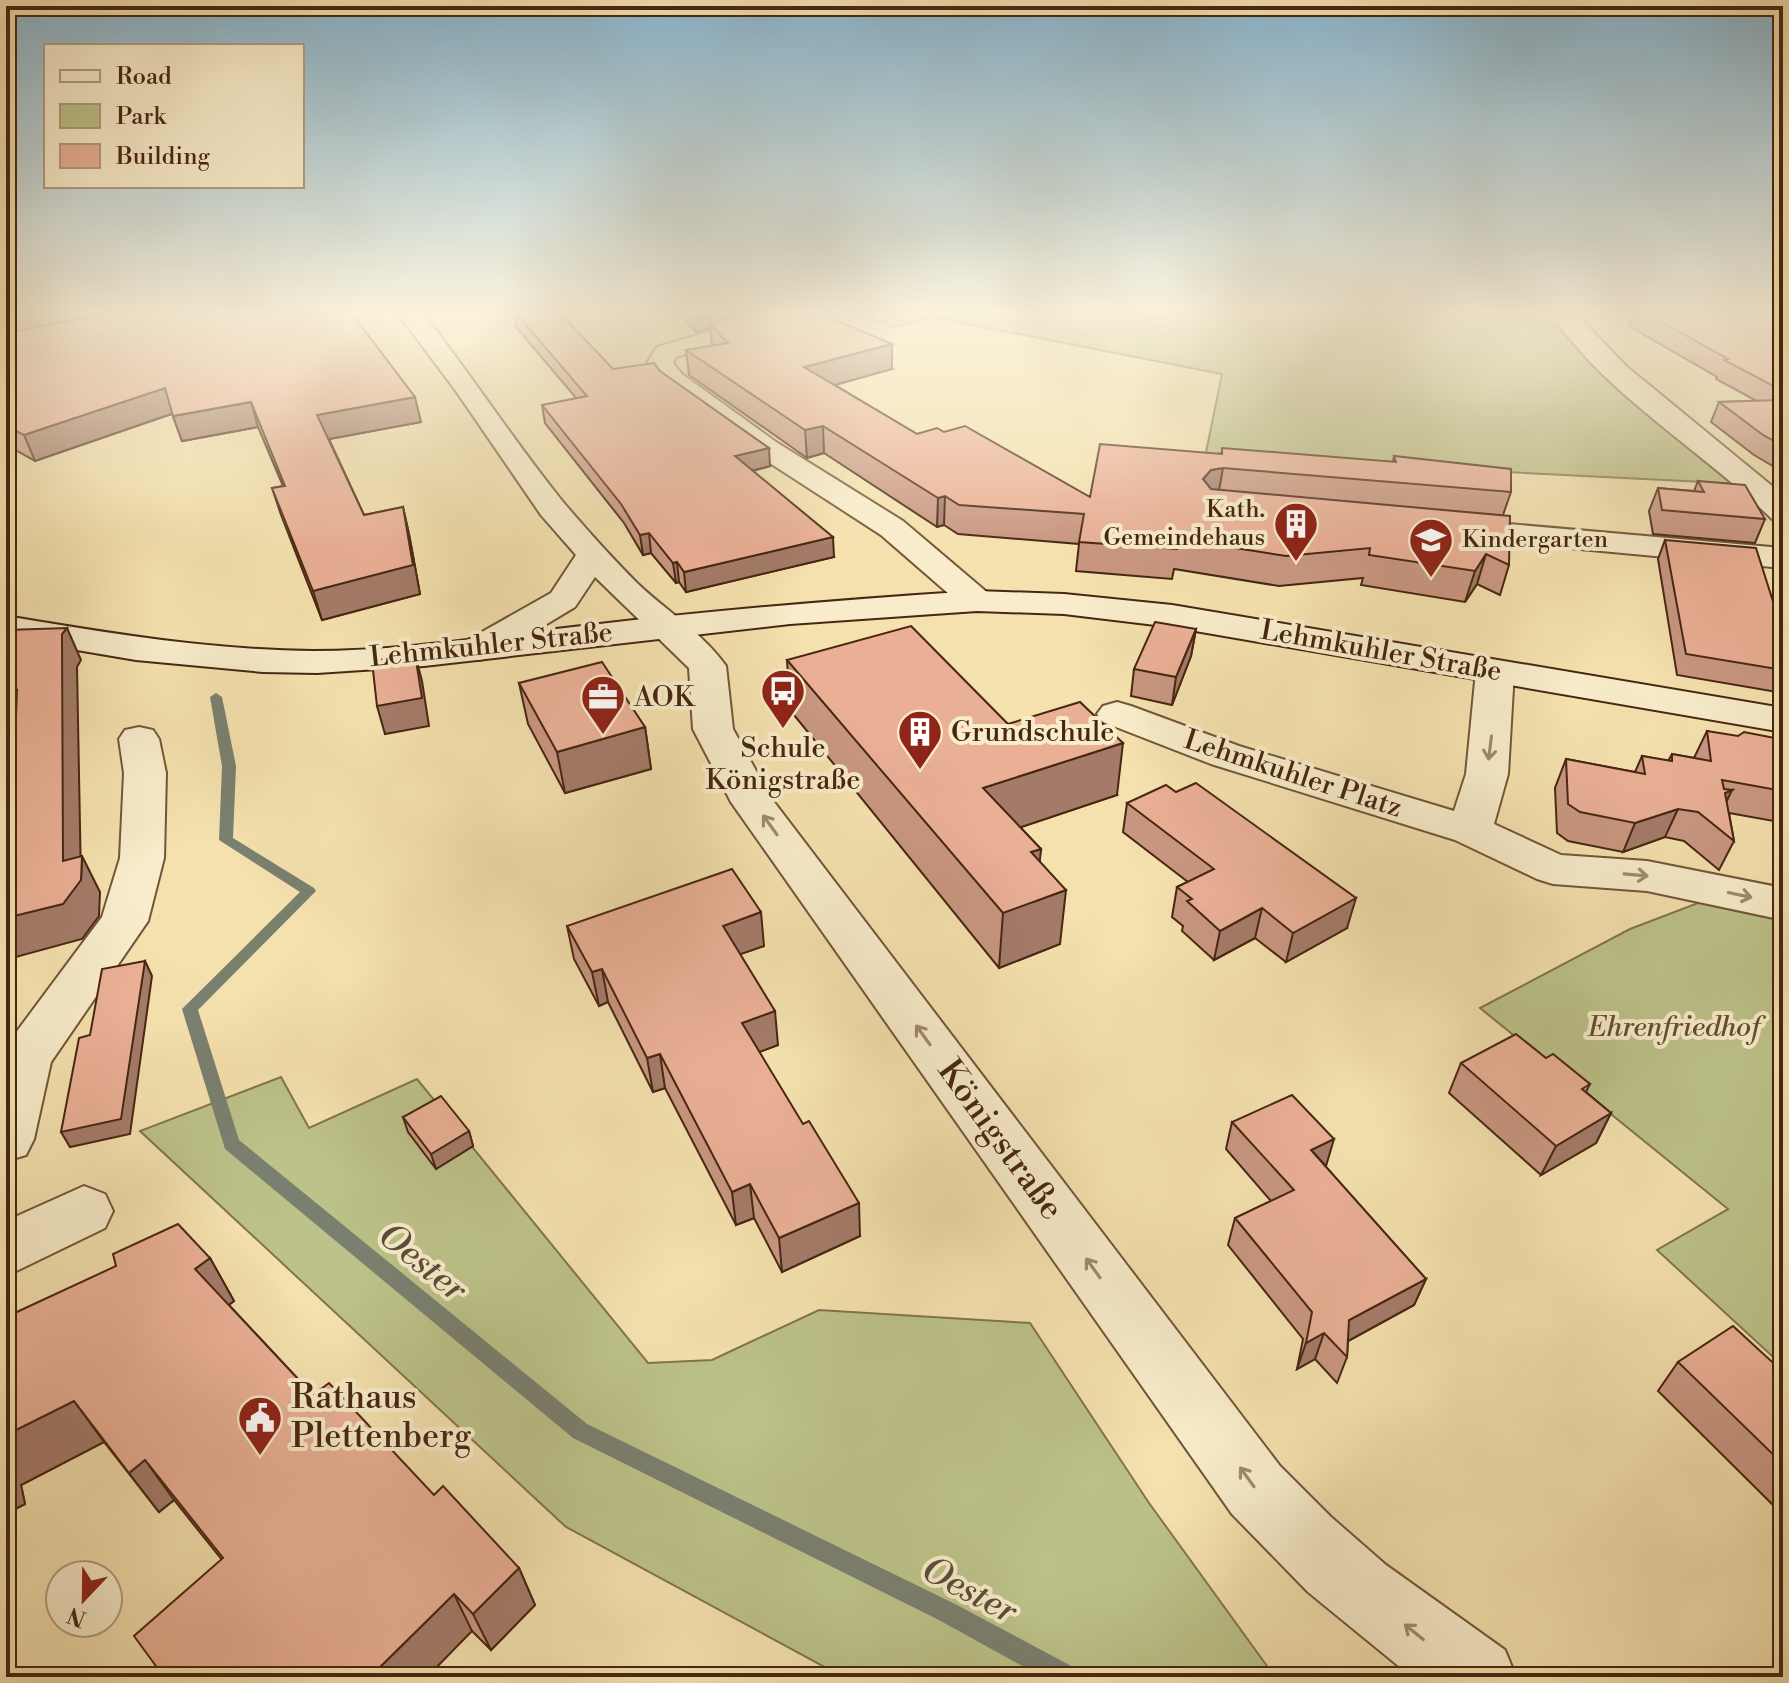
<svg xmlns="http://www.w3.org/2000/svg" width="1789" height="1683" font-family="'Libre Bodoni',serif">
<rect width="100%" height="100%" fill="#f4e1ae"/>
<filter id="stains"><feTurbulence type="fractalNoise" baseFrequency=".0025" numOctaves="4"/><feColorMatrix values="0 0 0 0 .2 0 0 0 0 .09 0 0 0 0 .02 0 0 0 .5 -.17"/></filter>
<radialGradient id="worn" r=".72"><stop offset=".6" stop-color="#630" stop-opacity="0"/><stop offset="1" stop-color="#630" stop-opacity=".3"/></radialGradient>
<g fill="#bcc289" stroke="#82744e" stroke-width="2">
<path d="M852,311H1559L1561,314L1539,313L1745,484L1205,457L1222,374L932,317L895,327Z"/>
<path d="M1711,898L1783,912V1366L1657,1250L1728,1209L1480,1008L1630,929Z"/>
<path d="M281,1077L309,1128L417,1079L648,1363L712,1360L819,1310L1030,1323L1149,1503L1275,1677H843L566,1527L140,1131Z"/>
</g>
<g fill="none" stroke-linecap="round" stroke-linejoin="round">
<path fill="#7a8070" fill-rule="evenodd" d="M216,693L222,697L236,766L233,838L314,888L316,891L198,1010L239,1140L587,1424L955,1604L1075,1668L1078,1677H1042L939,1620L573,1438L225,1149L182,1009L300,892L219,840L222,766L210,697Z"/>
<g stroke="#725539" stroke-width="4">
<g id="street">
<path d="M396,311H421C470,373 513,440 563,502C586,529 612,558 637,583C666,611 702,632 726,666L733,729L771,798L1280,1466L1331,1517L1386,1565L1505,1650L1516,1677H1412L1308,1592L1232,1514L731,802L693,729L689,668L595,577L575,607L492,657L479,660L466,657L461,649L466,641L551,593L576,555L541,515L456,391Z"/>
<path d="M1567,312L1576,314L1626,366L1783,495V521L1772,519C1704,452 1609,397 1555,319L1558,314Z"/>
<path d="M752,319L761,321L764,326L761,331L676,357L673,363L682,374L776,442L903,521L989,594L994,601L989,608L977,611L965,608L881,535L756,454L664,386L647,363L657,347Z"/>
<path d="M1451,519L1783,548V568L1440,536L1435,529L1440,522Z"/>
<path d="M1495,660L1508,663L1514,671L1508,774L1494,824L1561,855L1647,861L1783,888V920L1647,891L1553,884L1537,879L1455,840L1211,764L1103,722L1097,714L1103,706L1117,702L1131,706L1239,746L1454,811L1466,774L1476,671L1482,663Z"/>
<path d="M139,727L153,730L159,739L166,773L164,858L148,921L51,1062L34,1139L26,1155L6,1161V1046L102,917L120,858L124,773L119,739L125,730Z"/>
<path d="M84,1186L105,1194L113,1211L105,1228L6,1276V1221Z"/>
</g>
</g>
<g stroke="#472612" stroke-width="4">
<path id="secondary" d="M977,591L1064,594L1172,605L1783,708V732L1172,627L1064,614L977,611L790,624L424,666L317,673L263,672L136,660L6,638V616C108,633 209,650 313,651C405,651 499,635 591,625C719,610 848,599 977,591Z"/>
</g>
<use href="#street" fill="#f8ecca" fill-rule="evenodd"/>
<use href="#secondary" fill="#f8ecca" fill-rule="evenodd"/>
</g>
<g fill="#c99781" stroke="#472612" stroke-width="2">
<path d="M6,311H358L351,313L421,422L329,439L364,515L403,507L409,534L420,594L322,620L281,515L272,488L283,486L258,427L182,441L172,414L35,461L6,445Z"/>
<path d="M514,311L613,369L660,371L770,466L753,471L834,557L686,592L679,582L676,583L651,553L643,555L624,523L545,423L542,405L577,399L516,327Z"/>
<path d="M677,311H737V315L892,369L835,385L917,434L944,432L1090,497L1221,453L1393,462L1394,456L1511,492L1503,515L1509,565L1500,595L1477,584L1465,602L1361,585L1363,578L1279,586L1174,569L1172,579L1076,571L1079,544L958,534L944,525L937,527L824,453L807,458L689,375L686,350L712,346L710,328L696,332Z"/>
<path d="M1634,311H1783V472L1754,455L1711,422L1719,402L1757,401L1716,379L1717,377L1629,326Z"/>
<path d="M1698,481L1765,519L1755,543L1653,534L1649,511L1658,488L1694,491Z"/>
<path d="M1665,540L1783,633V693L1677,675L1658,559Z"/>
<path d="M1196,629L1191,656L1172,705L1131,696L1134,669Z"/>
<path d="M787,660L1008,724L1117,795L1020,827L1041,849L1039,861L1060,944L999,968L790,710Z"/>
<path d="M519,683L645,727L651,769L565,793L528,724Z"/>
<path d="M1707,731L1783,751V814L1779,822L1729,813L1734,841L1719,870L1684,841L1665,837L1623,852L1568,841L1557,833L1555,788L1566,759L1635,772L1642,756L1668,761L1672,754L1694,758Z"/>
<path d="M1127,803L1347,928L1286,962L1255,938L1214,960L1182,931L1183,926L1172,917L1177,887L1188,882L1123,832Z"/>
<path d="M567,926L764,946L740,954L778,1045L759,1052L860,1236L782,1272L754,1218L736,1225L665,1088L653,1092L608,1002L599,1006L574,959Z"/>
<path d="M1546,1058L1590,1084L1586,1092L1611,1113L1596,1143L1541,1175L1449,1093L1461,1063Z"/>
<path d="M403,1117L469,1131L473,1146L436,1169L408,1132Z"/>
<path d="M1232,1122L1325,1166L1426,1279L1414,1305L1348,1341L1347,1357L1337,1383L1315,1359L1297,1369L1303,1339L1228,1245L1235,1218L1271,1201L1226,1149Z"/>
<path d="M210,1258L234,1301L229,1305L313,1395L434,1495L519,1568L535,1605L491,1650L472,1631L222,1560L174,1500L159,1512L104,1442L21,1485L25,1504L6,1514V1317Z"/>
<path d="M1678,1362L1783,1372V1511L1781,1513L1658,1391Z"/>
</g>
<g fill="#a47b69" stroke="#472612" stroke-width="2">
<path d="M6,311H141L6,336Z"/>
<path d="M695,311H737V320L710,324V328L696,332Z"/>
<path d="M892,344V369L806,393L804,367Z"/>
<path d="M165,388L174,413L35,461L24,435Z"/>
<path d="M415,397L421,422L324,440L317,415Z"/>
<path d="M251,402L258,427L182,441L173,416Z"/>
<path d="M823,426L824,453L807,458L805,430Z"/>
<path d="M769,448L770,466L736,475L735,456Z"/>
<path d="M1223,468L1218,496L1206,498L1203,479L1211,470Z"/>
<path d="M945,496L944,525L937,527L938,498Z"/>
<path d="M403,507L409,534L420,594L322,620L313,591Z"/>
<path d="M649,533L651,553L643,555L640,535Z"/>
<path d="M833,537L834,557L686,592L684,572Z"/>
<path d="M1486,554L1477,584L1465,602L1475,571Z"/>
<path d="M677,562L679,582L676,583L673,563Z"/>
<path d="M67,628L81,660L77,667L81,881L82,856L100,892L99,916L82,939L8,959L6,965V918L62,634Z"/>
<path d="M1196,629L1191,656L1172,705L1176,677Z"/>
<path d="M415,654L422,681L429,726L385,734L377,706Z"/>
<path d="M17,690L34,724L6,732V694Z"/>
<path d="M645,727L651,769L565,793L557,752Z"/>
<path d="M1123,743L1117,795L980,841L983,788Z"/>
<path d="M1732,790L1718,819L1725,793Z"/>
<path d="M1678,809L1665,837L1623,852L1635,823Z"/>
<path d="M1041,849L1036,901L1066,890L1060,944L999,968L1003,913L1031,852Z"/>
<path d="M1356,898L1347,928L1286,962L1293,933Z"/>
<path d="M1262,908L1255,938L1214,960L1220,931Z"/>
<path d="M761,912L764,946L727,959L723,926Z"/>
<path d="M145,961L152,976L130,1134L70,1147L61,1132Z"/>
<path d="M602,969L608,1002L599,1006L592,972Z"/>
<path d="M775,1011L778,1045L746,1057L742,1023Z"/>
<path d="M660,1054L665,1088L653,1092L647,1058Z"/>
<path d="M1611,1113L1596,1143L1541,1175L1556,1146Z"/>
<path d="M469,1131L473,1146L436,1169L431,1154Z"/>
<path d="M1334,1139L1326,1166L1311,1150Z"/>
<path d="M750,1184L754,1218L736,1225L732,1192Z"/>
<path d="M859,1203L860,1236L782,1272L779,1238Z"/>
<path d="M210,1258L234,1301L220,1311L195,1269Z"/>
<path d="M1426,1279L1414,1305L1339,1346L1349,1320Z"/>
<path d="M1324,1333L1315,1359L1297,1369L1306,1343Z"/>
<path d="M74,1401L104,1442L21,1485L25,1504L6,1514V1435Z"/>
<path d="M145,1460L174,1500L159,1512L129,1473Z"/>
<path d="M519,1568L535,1605L491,1650L473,1614Z"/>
<path d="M454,1594L472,1631L427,1677H370Z"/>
</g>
<g fill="#eab096" stroke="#472612" stroke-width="2">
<path d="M122,311H349L352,314L415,397L317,415L364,515L403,507L413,565L313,591L272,488L285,486L251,402L173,416L165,388L24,435L6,426V333Z"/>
<path d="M514,311H558L613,369L654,363L660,371L769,448L735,456L833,537L684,572L677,562L673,563L649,533L640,535L621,504L542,405L587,396Z"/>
<path d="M749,311H815L892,344L804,367L917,434L937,428L944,432L965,426L1090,497L1100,444L1222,454V448L1396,462L1394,456L1511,469V492L1223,468L1211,470L1203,479L1211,489L1510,516L1509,565L1486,554L1475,571L1369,555L1370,548L1286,556L1178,539L1177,549L1079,542L1084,514L959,505L945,496L938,498L823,426L805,430L686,350L728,343L710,324Z"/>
<path d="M1642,311H1783V391L1724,360L1728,359Z"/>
<path d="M1783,400V446L1763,435L1719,402Z"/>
<path d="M1698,481L1745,485L1765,519L1662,510L1658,488L1704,492Z"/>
<path d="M1665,540L1756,548L1783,633V670L1686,654Z"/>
<path d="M1155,622L1196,629L1176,677L1134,669Z"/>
<path d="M911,626L1008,724L1080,702L1123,743L983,788L1041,849L1031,852L1066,890L1003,913L787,660Z"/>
<path d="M67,628L62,634L63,861L82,856L81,880L63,904L6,918V874L10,873L17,690L6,694V630Z"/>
<path d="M415,654L422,698L377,706L372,661Z"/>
<path d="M602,662L645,727L557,752L519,683Z"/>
<path d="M1707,731L1738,736L1744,732L1780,739L1783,751V791L1722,780L1724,789L1732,790L1725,793L1734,841L1698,812L1678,809L1635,823L1580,812L1568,804L1566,759L1645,774L1642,756L1672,761V754L1711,761Z"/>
<path d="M1196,783L1356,898L1293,933L1262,908L1220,931L1187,901L1192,899L1177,887L1214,869L1127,803L1166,785L1176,792Z"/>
<path d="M732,869L761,912L723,926L775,1011L742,1023L803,1124L809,1121L859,1203L779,1238L750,1184L732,1192L660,1054L647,1058L602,969L592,972L567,926Z"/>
<path d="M145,961L121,1119L61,1132L79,1038L90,1035L102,969Z"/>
<path d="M1516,1034L1546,1058L1553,1054L1590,1084L1582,1089L1611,1113L1556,1146L1461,1063Z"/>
<path d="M1292,1095L1334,1139L1311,1150L1426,1279L1349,1320L1347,1357L1324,1333L1306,1343L1312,1312L1235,1218L1294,1190L1232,1122Z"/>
<path d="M441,1096L469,1131L431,1154L403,1117Z"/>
<path d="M178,1224L210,1258L195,1269L313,1395L329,1383L434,1495L443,1486L519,1568L473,1614L454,1594L370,1677H164L134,1636L223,1558L145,1460L129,1473L74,1401L6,1435V1317L116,1266L113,1254Z"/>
<path d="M1733,1326L1783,1372V1464L1678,1362Z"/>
</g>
<defs><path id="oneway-shaft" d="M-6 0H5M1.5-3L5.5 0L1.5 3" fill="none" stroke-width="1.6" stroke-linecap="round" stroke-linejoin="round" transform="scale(2)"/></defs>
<g stroke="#a0896e">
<use href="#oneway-shaft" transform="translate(1490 748) rotate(97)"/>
<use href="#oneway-shaft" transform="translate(770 825) rotate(-126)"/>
<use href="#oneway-shaft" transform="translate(1636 875) rotate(5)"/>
<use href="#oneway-shaft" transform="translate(1740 895) rotate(12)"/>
<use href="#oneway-shaft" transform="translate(923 1035) rotate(-126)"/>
<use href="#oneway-shaft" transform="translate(1093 1268) rotate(-126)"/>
<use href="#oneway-shaft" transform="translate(1247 1477) rotate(-126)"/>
<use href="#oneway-shaft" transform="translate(1414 1632) rotate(-141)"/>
</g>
<linearGradient id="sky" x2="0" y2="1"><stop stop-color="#89b7d1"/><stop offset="0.57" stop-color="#faf2db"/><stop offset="1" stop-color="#faf2db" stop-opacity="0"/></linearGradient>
<rect width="1789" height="547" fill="url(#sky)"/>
<defs>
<g id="building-pin" transform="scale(2.3)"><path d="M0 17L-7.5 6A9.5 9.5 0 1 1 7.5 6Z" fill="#8f2418" stroke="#f8ecca"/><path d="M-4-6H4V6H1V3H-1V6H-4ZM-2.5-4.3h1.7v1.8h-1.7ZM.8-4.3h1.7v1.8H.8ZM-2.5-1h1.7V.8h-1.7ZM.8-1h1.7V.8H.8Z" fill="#fff"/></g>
<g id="school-pin" transform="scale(2.3)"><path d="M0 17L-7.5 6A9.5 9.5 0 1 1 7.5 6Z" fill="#8f2418" stroke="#f8ecca"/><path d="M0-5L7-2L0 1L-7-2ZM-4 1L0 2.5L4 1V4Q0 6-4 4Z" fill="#fff"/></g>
<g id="bus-pin" transform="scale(2.3)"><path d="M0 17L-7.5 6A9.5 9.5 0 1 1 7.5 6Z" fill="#8f2418" stroke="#f8ecca"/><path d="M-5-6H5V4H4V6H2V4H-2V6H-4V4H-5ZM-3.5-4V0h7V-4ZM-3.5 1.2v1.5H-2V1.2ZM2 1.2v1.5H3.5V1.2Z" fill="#fff"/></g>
<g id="office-pin" transform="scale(2.3)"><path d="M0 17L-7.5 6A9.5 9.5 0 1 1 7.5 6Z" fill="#8f2418" stroke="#f8ecca"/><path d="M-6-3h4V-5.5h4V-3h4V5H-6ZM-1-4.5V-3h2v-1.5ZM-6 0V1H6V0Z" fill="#fff"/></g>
<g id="civic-pin" transform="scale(2.3)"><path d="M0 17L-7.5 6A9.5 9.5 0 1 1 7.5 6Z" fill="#8f2418" stroke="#f8ecca"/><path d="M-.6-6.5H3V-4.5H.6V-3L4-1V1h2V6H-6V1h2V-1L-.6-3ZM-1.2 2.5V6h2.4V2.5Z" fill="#fff"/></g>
</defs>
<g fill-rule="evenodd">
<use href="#building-pin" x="1296" y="524"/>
<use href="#school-pin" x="1431" y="540"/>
<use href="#bus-pin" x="783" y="691"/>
<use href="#office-pin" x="603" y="697"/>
<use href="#building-pin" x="920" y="732"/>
<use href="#civic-pin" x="260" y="1418"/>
</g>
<g text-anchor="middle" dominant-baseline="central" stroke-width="8" stroke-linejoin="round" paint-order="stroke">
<g font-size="24" fill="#472612" stroke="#f8ecca" text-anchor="end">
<text x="1265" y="510">Kath.<tspan x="1265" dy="28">Gemeindehaus</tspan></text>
<text x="1462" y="540" text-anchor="start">Kindergarten</text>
</g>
<g font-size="28" fill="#472612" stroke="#f8ecca">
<text transform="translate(491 645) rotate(-6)">Lehmkuhler Straße</text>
<text transform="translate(1381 651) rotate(10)">Lehmkuhler Straße</text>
<text transform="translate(1293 774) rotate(18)">Lehmkuhler Platz</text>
</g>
<g font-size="28" fill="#472612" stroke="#f8ecca" text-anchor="start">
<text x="634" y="697">AOK</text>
<text x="951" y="732">Grundschule</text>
<text x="783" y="748" text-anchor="middle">Schule<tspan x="783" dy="32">Königstraße</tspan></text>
</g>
<g font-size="28" font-style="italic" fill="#644d30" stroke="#f8ecca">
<text x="1674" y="1027">Ehrenfriedhof</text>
</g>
<g font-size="34" fill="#472612" stroke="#f8ecca">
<text transform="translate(1000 1140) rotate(54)">Königstraße</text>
</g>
<g font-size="34" fill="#472612" stroke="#f8ecca" text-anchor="start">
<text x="291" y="1398">Rathaus<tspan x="291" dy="39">Plettenberg</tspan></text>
</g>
<g font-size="36" font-style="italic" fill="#5c4c39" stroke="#f8ecca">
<text transform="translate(422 1263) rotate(39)">Oester</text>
<text transform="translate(969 1591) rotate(28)">Oester</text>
</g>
</g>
<rect width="1789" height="1683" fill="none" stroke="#f4e1ae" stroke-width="32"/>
<rect x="8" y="8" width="1773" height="1667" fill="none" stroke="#472612" stroke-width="4"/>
<rect x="16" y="16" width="1757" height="1651" fill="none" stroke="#472612" stroke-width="2"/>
<rect x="44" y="44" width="260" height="144" fill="#f8ecca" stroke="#b19d80" stroke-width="2"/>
<rect x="60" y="70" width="40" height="12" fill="#f8ecca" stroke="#b19d80" stroke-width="2"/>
<text x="116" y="84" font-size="24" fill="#472612">Road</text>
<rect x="60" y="104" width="40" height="24" fill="#bcc289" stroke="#b19d80" stroke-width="2"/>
<text x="116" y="124" font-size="24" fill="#472612">Park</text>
<rect x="60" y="144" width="40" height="24" fill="#eab096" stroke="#b19d80" stroke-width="2"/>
<text x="116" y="164" font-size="24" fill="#472612">Building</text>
<g transform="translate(84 1599) rotate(202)"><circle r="38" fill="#f8ecca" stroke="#b19d80" stroke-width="2"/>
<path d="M0-6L14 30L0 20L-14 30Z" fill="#8f2418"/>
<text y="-12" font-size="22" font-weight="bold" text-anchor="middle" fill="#472612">N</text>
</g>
<rect width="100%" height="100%" filter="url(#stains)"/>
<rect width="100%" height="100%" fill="url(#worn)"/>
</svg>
